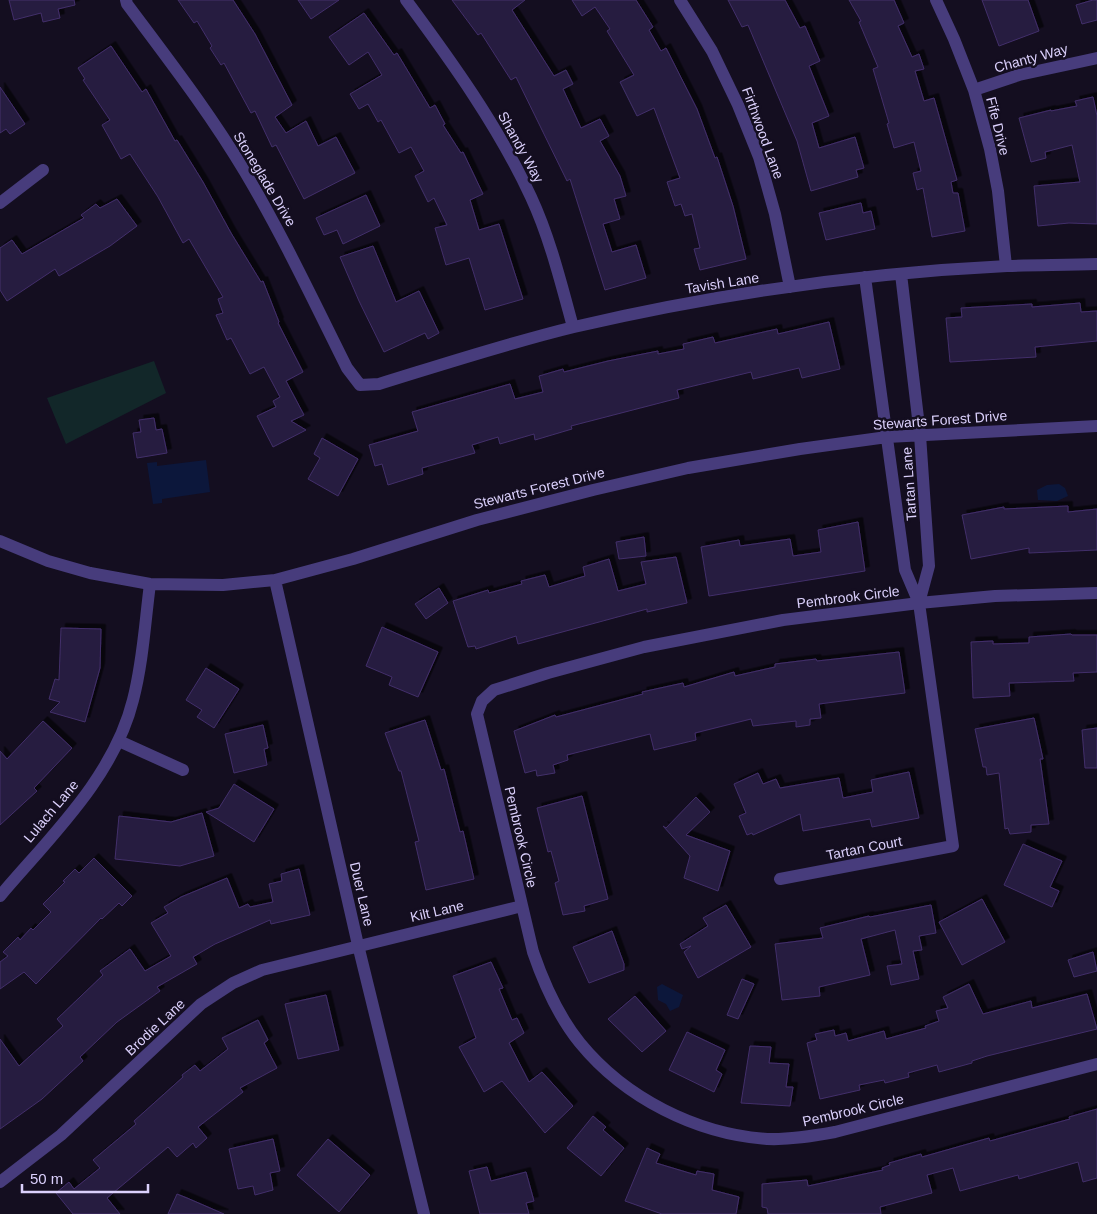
<svg xmlns="http://www.w3.org/2000/svg" width="1097" height="1214" viewBox="0 0 1097 1214" font-family="Helvetica,sans-serif">
<style>
.green{fill:#122729}
.water{fill:#0c173b}
.building{fill:#271c40;stroke:#422f6a;filter:url(#shadow)}
.lines{fill:none;stroke-linecap:round;stroke-linejoin:round}
.minor{stroke:#473c7c;stroke-width:12}
.labels{text-anchor:middle;stroke-width:5;stroke-linejoin:round;paint-order:stroke}
.street-label{font-size:14px;fill:#dbd0fc;stroke:#140e20}
</style>
<defs>
<filter id="shadow"><feDropShadow dx="4.5" dy="-4.5" stdDeviation="0" flood-color="#0009"/></filter>
</defs>
<rect width="100%" height="100%" fill="#140e20"/>
<!-- green -->
<path class="green" d="M154,361L166,393L66,444L47,398Z"/>
<!-- water -->
<path class="water" d="M206,460L210,492L162,499V503L153,504L147,463L157,462V466Z
M1059,484L1065,488L1068,496L1057,501L1038,500L1037,490L1047,485Z
M662,984L683,995L679,1007L670,1011L666,1004L658,1000L657,987Z"/>
<!-- building -->
<path class="building" d="M9,0H74L75,5L58,9L60,18L43,22L41,13L14,20Z
M178,0H233L255,34L292,105L275,117L286,133L306,121L318,146L336,137L355,173L304,199L276,145L272,147L255,111L251,113L224,63L221,65L210,48L212,46L197,21L194,23Z
M298,0H339L311,19Z
M452,0H525L512,10L554,76L566,70L573,84L563,89L581,128L600,119L609,136L600,141L620,176L626,196L614,199L620,219L603,224L612,252L636,245L646,278L605,290L570,179L567,181L516,77L511,80L481,33L478,35Z
M572,0H636L653,27L649,30L661,51L666,48L697,109L715,158L717,157L733,206L746,259L700,270L694,249L700,248L692,214L685,216L681,204L675,206L667,182L680,178L654,108L637,116L620,82L634,75L607,31L610,29L595,7L582,16Z
M728,0H785L800,28L805,26L820,61L809,66L829,116L812,123L819,148L855,137L864,168L856,170L858,177L811,191L797,141L748,25L742,27Z
M849,0H894L904,23L898,26L912,57L919,54L924,69L915,71L924,101L934,98L957,180L951,182L953,193H958L965,231L932,237L923,188L917,190L913,173L921,171L914,142L894,148L887,124L889,123L873,69L878,67L859,22L861,21Z
M982,0H1028L1039,31L999,46Z
M1093,0H1097V20L1082,24L1076,5Z
M364,13L394,55L397,53L430,108L435,105L445,124L443,125L461,153L463,152L483,194L470,200L479,230L499,224L523,299L485,310L469,258L446,265L435,228L447,225L434,198L428,202L415,176L424,171L411,147L399,153L381,120L378,122L368,104L359,109L350,94L382,75L368,52L349,65L329,37Z
M111,46L142,92L146,89L175,141L177,140L203,182L231,233L261,282L263,281L279,322L278,323L303,372L286,381L304,415L291,421L306,430L273,447L257,416L276,407L273,401L280,397L264,367L250,374L231,338L227,340L216,315L223,313L218,299L223,297L189,239L183,243L158,197L130,154L121,159L102,125L110,120L83,80L85,79L78,68Z
M0,87L25,124L10,134L6,129L0,133Z
M1093,97L1097,116V224L1069,223L1038,226L1034,186L1080,182L1072,145L1045,152L1046,158L1031,162L1019,118L1051,110V111L1077,106L1075,101Z
M366,195L380,226L343,244L337,230L324,235L316,218Z
M117,199L137,226L110,246L59,276L55,269L7,301L0,290V248L12,240L22,254L84,218L81,215L96,204L100,208Z
M861,203L863,213L871,211L875,229L826,240L819,213Z
M373,246L396,302L419,291L439,333L428,339L425,333L384,352L359,301L340,257Z
M1080,303L1081,312L1097,311V341L1035,347L1036,357L950,362L946,318L962,317L961,308L1032,304V307Z
M829,322L840,369L802,378L799,368L753,379L751,372L677,390L679,398L571,426L572,429L535,440L534,434L500,444L498,437L472,445L475,453L422,468L423,474L388,485L382,464L375,466L369,445L418,431L412,412L510,384L515,399L543,392L539,376L563,369L564,372L608,361L658,351V354L684,349L683,344L713,337L715,343L777,329L778,334Z
M154,418L156,430L162,429L167,453L137,458L133,433L141,432L139,420Z
M322,438L358,459L338,496L308,479L320,458L314,454Z
M1068,506V512L1097,509V550L1029,553V548L971,559L962,515L1004,507V509Z
M858,522L865,571L709,596L701,547L739,540L740,546L790,539L793,556L821,552L818,530Z
M644,537L646,556L619,559L616,542Z
M676,557L687,603L647,612V609L518,644L516,636L476,649L475,646L468,647L453,601L488,590L489,593L522,584L521,581L545,575L549,587L585,576L583,567L609,559L618,591L646,584L641,562Z
M439,588L448,603L426,619L415,604Z
M382,627L438,652L418,697L389,685L392,677L366,666Z
M61,628L101,629L100,668L85,722L50,712L60,702L49,699L55,679L59,680Z
M1071,634L1072,635H1097V672L1073,673L1074,681L1009,683L1010,696L973,698L971,642L993,641V644L1029,643V637Z
M899,652L905,693L819,704L821,718L810,719V725L796,727V721L753,726L751,719L695,733L696,740L654,750L650,734L567,755L568,760L553,765L555,773L537,776L536,770L525,773L514,731L555,715L556,717L643,694L642,692L683,683L684,687L734,672L735,676L775,667V664L816,659L817,661Z
M206,668L239,689L214,728L197,717L202,710L186,700Z
M1034,718L1043,759H1040L1049,824L1031,825V832L1010,834L1008,828L1005,829L999,773L987,775L986,767H983L975,729Z
M425,720L441,770L444,769L460,832L463,831L474,879L426,890L415,842L419,841L401,771H399L385,733Z
M43,721L72,748L34,788L37,791L0,825V751L7,759Z
M263,725L268,748L264,749L267,765L234,773L225,734Z
M1097,728V768H1085L1082,730Z
M909,772L919,818L872,827L870,819L803,831L800,814L753,835L752,833L747,835L739,816L746,813L734,784L758,773L763,784L776,779L780,788L839,778L843,798L873,792L871,780Z
M234,784L274,809L254,842L206,812L219,808Z
M582,796L608,899L584,906L585,911L563,915L555,883L559,881L551,851L548,852L537,808Z
M696,797L710,812L686,835L730,851L718,891L684,878L690,856L663,826L666,828Z
M202,813L214,856L180,866L115,859L119,816L171,822Z
M1023,844L1062,861L1050,887L1059,891L1052,907L1004,885Z
M94,858L132,896L122,906L119,903L102,919L101,918L36,984L24,972L0,989V962L8,956L3,952L18,937L20,940L31,928L33,930L51,912L43,904L65,882L63,881L75,869L79,873Z
M299,869L310,915L271,924L270,920L215,944L193,957L197,964L157,987L160,991L117,1022L80,1057L83,1061L42,1099L0,1129V1039L19,1066L63,1026L57,1019L103,975L100,971L130,949L145,971L171,956L151,923L168,913L164,907L181,897L227,878L239,908L248,904L250,907L273,902L269,884L282,881L281,874Z
M982,899L1005,942L962,965L939,922Z
M726,905L751,947L698,978L684,952L691,946L682,949L680,944L708,926L703,918Z
M931,905L936,933L919,936L922,950L913,951L919,979L891,985L887,966L902,964L895,930L861,939L870,975L819,987L820,996L782,1000L775,944L823,938L820,928L869,916L870,917Z
M612,931L624,964V970L589,983L573,947Z
M1093,952L1097,971L1074,977L1068,960Z
M491,962L503,988L499,989L512,1020L517,1018L524,1033L509,1043L529,1082L542,1072L573,1106L545,1133L502,1081L484,1092L459,1047L476,1038L453,976Z
M742,979L754,984L738,1019L727,1015Z
M969,984L983,1014L1031,1001L1032,1008L1087,994L1097,1029L987,1056L972,1061V1063L939,1072L937,1065L908,1073L909,1077L885,1083L884,1080L859,1085L860,1090L820,1099L807,1043L817,1040L815,1034L834,1030L835,1036L846,1033L848,1041L884,1031L886,1039L926,1028L925,1026L939,1021L936,1011L948,1008L943,997Z
M326,995L339,1050L298,1059L285,1004Z
M635,996L666,1031L642,1052L608,1019Z
M258,1020L268,1040L264,1043L277,1068L240,1088L243,1092L198,1127L207,1138L196,1148L193,1143L177,1157L168,1147L107,1198L120,1214H73L56,1193L69,1182L74,1189L100,1168L93,1160L136,1124L134,1121L183,1077L182,1075L195,1065L200,1071L228,1049L222,1038Z
M687,1032L725,1050L716,1070L722,1074L714,1092L669,1070Z
M750,1046L771,1047L769,1063L789,1064L786,1087H793L790,1106L741,1103Z
M1097,1109V1178L1083,1182L1078,1162L1019,1179L1018,1175L960,1191L953,1168L927,1175L932,1193L880,1207L881,1214H768L767,1208L762,1207V1184L807,1180L808,1186L883,1170L882,1168L890,1165L889,1163L921,1154L922,1157L989,1138L990,1141L1070,1119L1069,1117Z
M593,1116L606,1127L603,1130L624,1148L601,1176L567,1148Z
M273,1139L280,1171L270,1173L273,1190L255,1195L253,1186L238,1189L229,1149Z
M328,1139L370,1175L339,1212L297,1175Z
M647,1148L660,1154L656,1163L696,1175L697,1171L714,1174L712,1190L739,1197L736,1214H662L625,1201Z
M487,1167L491,1181L526,1172L534,1201L526,1203L529,1214H480L469,1171Z
M177,1194L187,1198L224,1214H168Z"/>
<g class="lines">
<!-- minor -->
<path class="minor" d="M126,0L127,4C168,59 210,113 245,172C283,236 314,302 347,368L360,385L379,384C444,364 508,343 574,327C716,294 861,273 1007,266C1037,265 1067,265 1097,264
M406,0C452,62 498,126 531,197C550,238 561,283 573,327
M680,0L712,51L738,105L759,157L775,214L790,287
M936,0L954,39L974,90L990,149L998,191L1006,266
M974,90L1019,75L1097,58
M0,203L43,170
M901,274L920,435L929,566L919,603
M0,541L48,561L90,573L150,584L223,585L275,580L353,559L477,520L593,490L688,468L800,449L887,437L1097,426
M275,580L358,945L424,1214
M1097,593L995,596L919,603L783,620L644,647L548,673L494,690L482,701L477,714L533,952C544,984 558,1016 580,1043C625,1098 696,1134 767,1139C790,1140 813,1136 835,1132L1097,1064
M119,741L183,770
M780,879L953,846L919,603L905,570L865,277
M0,896C50,837 114,777 133,700C143,662 145,622 150,584
M0,1182L61,1135L201,1004L233,983L262,970L522,906"/>
</g>
<g class="labels">
<!-- street labels -->
<g class="street-label">
<text transform="translate(1031 58) rotate(-15)" y="5">Chanty Way</text>
<text transform="translate(998 126) rotate(76)" y="5">Fife Drive</text>
<text transform="translate(763 133) rotate(70)" y="5">Firthwood Lane</text>
<text transform="translate(521 147) rotate(61)" y="5">Shandy Way</text>
<text transform="translate(265 179) rotate(59)" y="5">Stoneglade Drive</text>
<text transform="translate(722 283) rotate(-9)" y="5">Tavish Lane</text>
<text transform="translate(940 420) rotate(-4)" y="5">Stewarts Forest Drive</text>
<text transform="translate(909 484) rotate(-94)" y="5">Tartan Lane</text>
<text transform="translate(539 488) rotate(-14)" y="5">Stewarts Forest Drive</text>
<text transform="translate(848 597) rotate(-7)" y="5">Pembrook Circle</text>
<text transform="translate(51 811) rotate(-50)" y="5">Lulach Lane</text>
<text transform="translate(521 837) rotate(77)" y="5">Pembrook Circle</text>
<text transform="translate(864 848) rotate(-11)" y="5">Tartan Court</text>
<text transform="translate(362 894) rotate(77)" y="5">Duer Lane</text>
<text transform="translate(437 911) rotate(-13)" y="5">Kilt Lane</text>
<text transform="translate(155 1027) rotate(-43)" y="5">Brodie Lane</text>
<text transform="translate(853 1110) rotate(-13)" y="5">Pembrook Circle</text>
</g>
</g>
<!-- scale -->
<path d="M22 1184v8h126v-8" fill="none" stroke="#dbd0fc" stroke-width="2.5"/>
<text x="30" y="1184" font-size="15" fill="#dbd0fc" stroke="#140e20" stroke-width="4" paint-order="stroke">50 m</text>
</svg>
